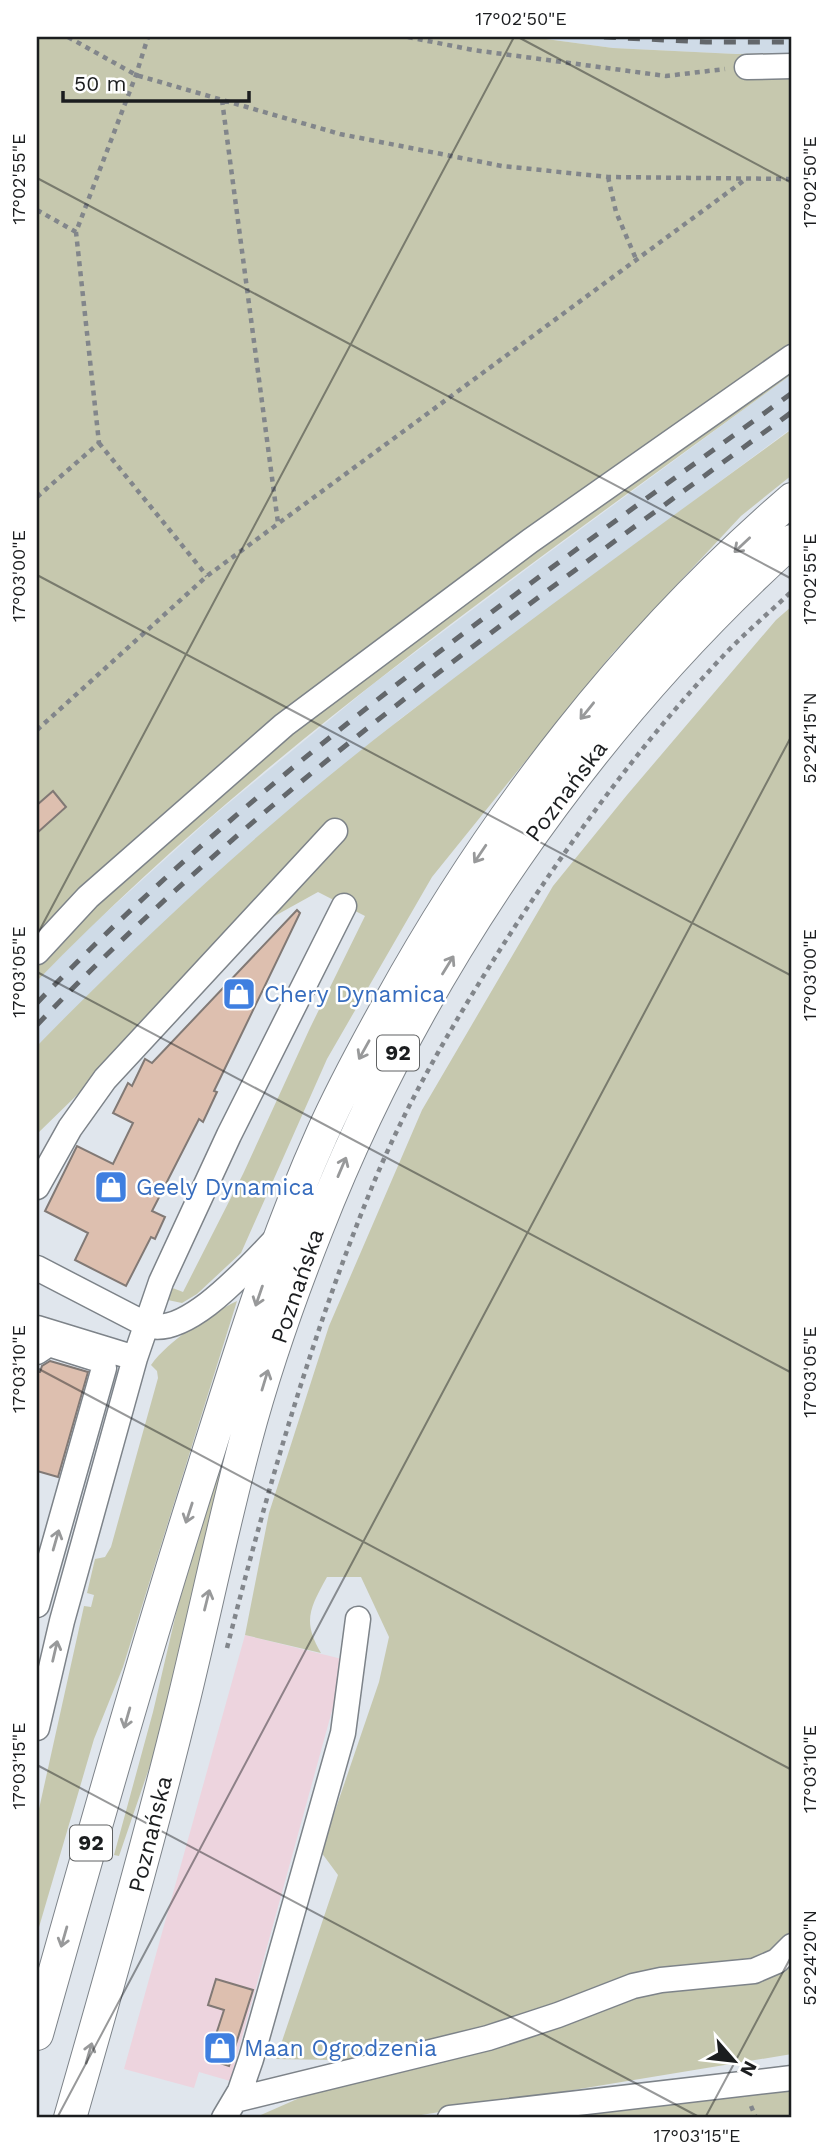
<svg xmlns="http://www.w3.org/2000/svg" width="829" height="2155" viewBox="0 0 829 2155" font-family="'Work Sans',sans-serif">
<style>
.commercial{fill:#edd4de}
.built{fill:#cfdbe7}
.green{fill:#c6c8ae}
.building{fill:#ddbfaf;stroke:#817975;stroke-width:2}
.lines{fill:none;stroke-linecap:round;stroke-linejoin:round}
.minor-casing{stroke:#7d8389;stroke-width:27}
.major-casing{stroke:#7d8389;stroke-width:34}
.path{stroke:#82868b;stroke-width:4.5;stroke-dasharray:5 5;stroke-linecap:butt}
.minor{stroke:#fff;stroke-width:24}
.major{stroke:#fff;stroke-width:32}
.rail{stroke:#63676b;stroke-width:5;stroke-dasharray:12 12;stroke-linecap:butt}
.oneway{stroke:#98999a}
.ticks{fill:none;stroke:#1b1d1f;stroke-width:2;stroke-opacity:0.45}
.labels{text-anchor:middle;stroke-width:5;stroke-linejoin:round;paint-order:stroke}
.shield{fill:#fff;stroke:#5f6162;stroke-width:2}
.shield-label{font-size:21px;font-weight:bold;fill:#1b1d1f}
.street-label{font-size:23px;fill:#1b1d1f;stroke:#fff}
.shop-label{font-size:23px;fill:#366cbe;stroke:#fff;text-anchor:start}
.neatline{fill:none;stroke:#1b1d1f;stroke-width:2.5}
.ticks-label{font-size:18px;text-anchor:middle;fill:#1b1d1f}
</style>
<rect width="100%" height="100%" fill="#e0e6ed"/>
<!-- commercial -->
<path class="commercial" d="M245,1635L346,1660L230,2081L199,2072L194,2088L124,2069Z"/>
<!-- built -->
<path class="built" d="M531,37H792V53L736,54L613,48Z
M792,374V428L400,719L37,1046V981L79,937L213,816L373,684L536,562Z"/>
<!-- green -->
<path class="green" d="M37,37H531L613,48L736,54L792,53V374C534,563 259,751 37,981Z
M792,429V475L741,516L612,654L432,877L327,1059L241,1253L197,1294L182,1303L163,1299L170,1287L183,1292L243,1174L310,1028L365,916L318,892L219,947L116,1057L37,1134V1046C151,929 272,818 402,718C530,619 662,524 792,429Z
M792,606V2054L403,2118H254L338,2081L333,2060L276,2059L338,1875L321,1852L379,1682L389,1637L361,1577H327C310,1608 302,1621 321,1653L245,1635L269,1513L329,1326L422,1110L553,886L627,795L776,620Z
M237,1301L123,1667L94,1739L37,1934V1818L84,1606L91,1607L94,1595L87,1593L95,1559L105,1557L111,1547L158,1378L157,1371L151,1365C169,1340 210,1314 237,1301Z
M226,1449L229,1451L155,1751L119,1856L114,1855L153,1712L178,1605Z
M792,2087V2118H495Z"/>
<!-- building -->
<path class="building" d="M53,791L66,807L37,833V805Z
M297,910L300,913L214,1091L217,1092L203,1122L199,1119L152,1211L165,1217L155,1239L151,1237L126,1286L75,1260L88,1233L45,1211L77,1146L113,1164L133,1123L113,1113L128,1083L132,1086L145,1059L152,1063Z
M50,1361L88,1372L58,1477L37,1471V1372H40L42,1366Z
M216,1979L253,1990L229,2066L208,2059L224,2010L208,2005Z"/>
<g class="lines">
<defs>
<path id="minor" d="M747,67L792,66
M37,952L88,897L284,725L530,541L792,357
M37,1187L70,1128L105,1079L335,831
M37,1268L147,1325C187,1339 251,1264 277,1238
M37,1328L135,1358
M37,1352L49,1344L100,1360L104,1368L37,1605
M37,1728L62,1621L135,1358L161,1282L229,1135L344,906
M235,2100L488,2038L558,2015L633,1986L661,1980L754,1971L777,1961L792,1946
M224,2118L240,2091L251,2059L343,1733L358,1619
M450,2118L792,2078"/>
<path id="major" d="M37,2034C90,1846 143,1658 202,1472C238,1358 273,1243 322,1134C342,1089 366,1045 390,1002C494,814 629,640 792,499
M70,2118C109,1982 148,1845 182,1707C204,1618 222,1528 246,1439C265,1368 290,1297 317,1229C418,971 587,726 792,541"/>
</defs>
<!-- minor casing -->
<use href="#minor" class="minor-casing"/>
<!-- major casing -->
<use href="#major" class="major-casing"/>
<!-- path -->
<path class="path" d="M68,37L136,75L340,134L502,166L608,177L792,179
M408,37L473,50L666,76L725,69
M222,100L278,523
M608,177L616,212L636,259
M37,210L76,232
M99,443L207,576
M37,497L99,443L76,232L136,75L148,37
M37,730L207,576L746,179
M227,1648C267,1491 311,1336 372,1187C405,1106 450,1029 496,956C564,849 638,746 725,654C746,632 770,612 792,591
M751,2106L756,2118"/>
<!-- minor -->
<use href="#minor" class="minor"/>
<!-- major -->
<use href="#major" class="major"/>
<!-- rail -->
<path class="rail" d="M604,37L706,42H792
M37,1003C261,769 531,583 792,393
M37,1025C261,790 531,603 792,412"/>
</g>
<!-- one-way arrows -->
<defs><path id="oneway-shaft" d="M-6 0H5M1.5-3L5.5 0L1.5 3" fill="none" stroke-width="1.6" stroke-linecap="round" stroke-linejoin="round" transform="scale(1.75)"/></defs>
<g class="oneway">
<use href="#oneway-shaft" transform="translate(742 545) rotate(137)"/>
<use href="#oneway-shaft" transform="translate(587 711) rotate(129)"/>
<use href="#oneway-shaft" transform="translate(480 854) rotate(124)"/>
<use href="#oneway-shaft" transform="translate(448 965) rotate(-58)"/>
<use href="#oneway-shaft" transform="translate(364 1050) rotate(119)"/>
<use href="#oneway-shaft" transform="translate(342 1167) rotate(-67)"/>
<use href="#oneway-shaft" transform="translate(259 1296) rotate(109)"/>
<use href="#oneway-shaft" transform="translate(265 1380) rotate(-73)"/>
<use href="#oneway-shaft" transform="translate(189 1513) rotate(108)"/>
<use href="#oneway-shaft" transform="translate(56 1540) rotate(-74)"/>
<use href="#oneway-shaft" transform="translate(207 1600) rotate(-76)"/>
<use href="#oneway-shaft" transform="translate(55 1651) rotate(-77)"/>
<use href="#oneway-shaft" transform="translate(127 1718) rotate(106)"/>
<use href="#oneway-shaft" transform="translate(64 1937) rotate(106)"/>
<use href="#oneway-shaft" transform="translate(89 2053) rotate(-74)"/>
</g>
<!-- ticks -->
<path class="ticks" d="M518,37L792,183M37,178L792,579M37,575L792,976M37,935L514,37M37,972L792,1373M37,1368L792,1770M37,1765L701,2118M57,2118L792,735M705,2118L792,1955"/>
<!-- icons -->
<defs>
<symbol id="shop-square" viewBox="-11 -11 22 22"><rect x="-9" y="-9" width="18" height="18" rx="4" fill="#3f7fe0" stroke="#fff"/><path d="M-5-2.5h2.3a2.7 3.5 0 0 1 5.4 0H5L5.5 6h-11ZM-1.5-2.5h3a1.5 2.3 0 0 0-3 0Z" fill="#fff"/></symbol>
</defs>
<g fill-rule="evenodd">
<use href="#shop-square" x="220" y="975" width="38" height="38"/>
<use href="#shop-square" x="92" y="1168" width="38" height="38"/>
<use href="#shop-square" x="201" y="2029" width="38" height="38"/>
</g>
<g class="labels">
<!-- shield labels -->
<g class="shield">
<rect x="377" y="1035.5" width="42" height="35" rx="5"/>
<rect x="70" y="1825.5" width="42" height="35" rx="5"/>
</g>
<g class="shield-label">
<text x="398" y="1060">92</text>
<text x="91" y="1850">92</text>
</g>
<!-- street labels -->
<g class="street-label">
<text transform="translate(566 791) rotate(-53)" y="8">Poznańska</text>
<text transform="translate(297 1286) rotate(-71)" y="8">Poznańska</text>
<text transform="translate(150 1834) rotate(-76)" y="8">Poznańska</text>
</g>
<!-- shop labels -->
<g class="shop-label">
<text x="264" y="1002">Chery Dynamica</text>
<text x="136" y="1195">Geely Dynamica</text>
<text x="244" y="2056">Maan Ogrodzenia</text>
</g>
</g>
<!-- border -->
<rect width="829" height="2155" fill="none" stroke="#ffffff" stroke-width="77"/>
<!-- north arrow -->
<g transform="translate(734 2061) rotate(118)" stroke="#ffffff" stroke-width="5" paint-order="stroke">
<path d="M0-5L12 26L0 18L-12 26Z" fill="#1b1d1f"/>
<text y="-10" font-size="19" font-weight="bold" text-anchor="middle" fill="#1b1d1f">N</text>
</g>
<!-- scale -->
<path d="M63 91v10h186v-10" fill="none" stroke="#1b1d1f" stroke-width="3.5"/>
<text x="74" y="91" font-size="21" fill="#1b1d1f" stroke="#ffffff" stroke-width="5" paint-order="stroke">50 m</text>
<rect x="38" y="38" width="752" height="2078" class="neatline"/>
<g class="ticks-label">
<text x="521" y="25">17°02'50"E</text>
<text transform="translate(19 179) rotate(-90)" y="6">17°02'55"E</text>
<text transform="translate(810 182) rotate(-90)" y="6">17°02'50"E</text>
<text transform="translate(19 576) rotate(-90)" y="6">17°03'00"E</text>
<text transform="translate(810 579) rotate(-90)" y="6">17°02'55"E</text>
<text transform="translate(810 738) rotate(-90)" y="6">52°24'15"N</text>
<text transform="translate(19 972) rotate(-90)" y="6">17°03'05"E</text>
<text transform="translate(810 975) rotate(-90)" y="6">17°03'00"E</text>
<text transform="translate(19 1369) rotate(-90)" y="6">17°03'10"E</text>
<text transform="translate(810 1372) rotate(-90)" y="6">17°03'05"E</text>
<text transform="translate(19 1766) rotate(-90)" y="6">17°03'15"E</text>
<text transform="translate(810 1769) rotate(-90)" y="6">17°03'10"E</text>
<text transform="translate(810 1958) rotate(-90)" y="6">52°24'20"N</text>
<text x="697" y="2142">17°03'15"E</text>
</g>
</svg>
